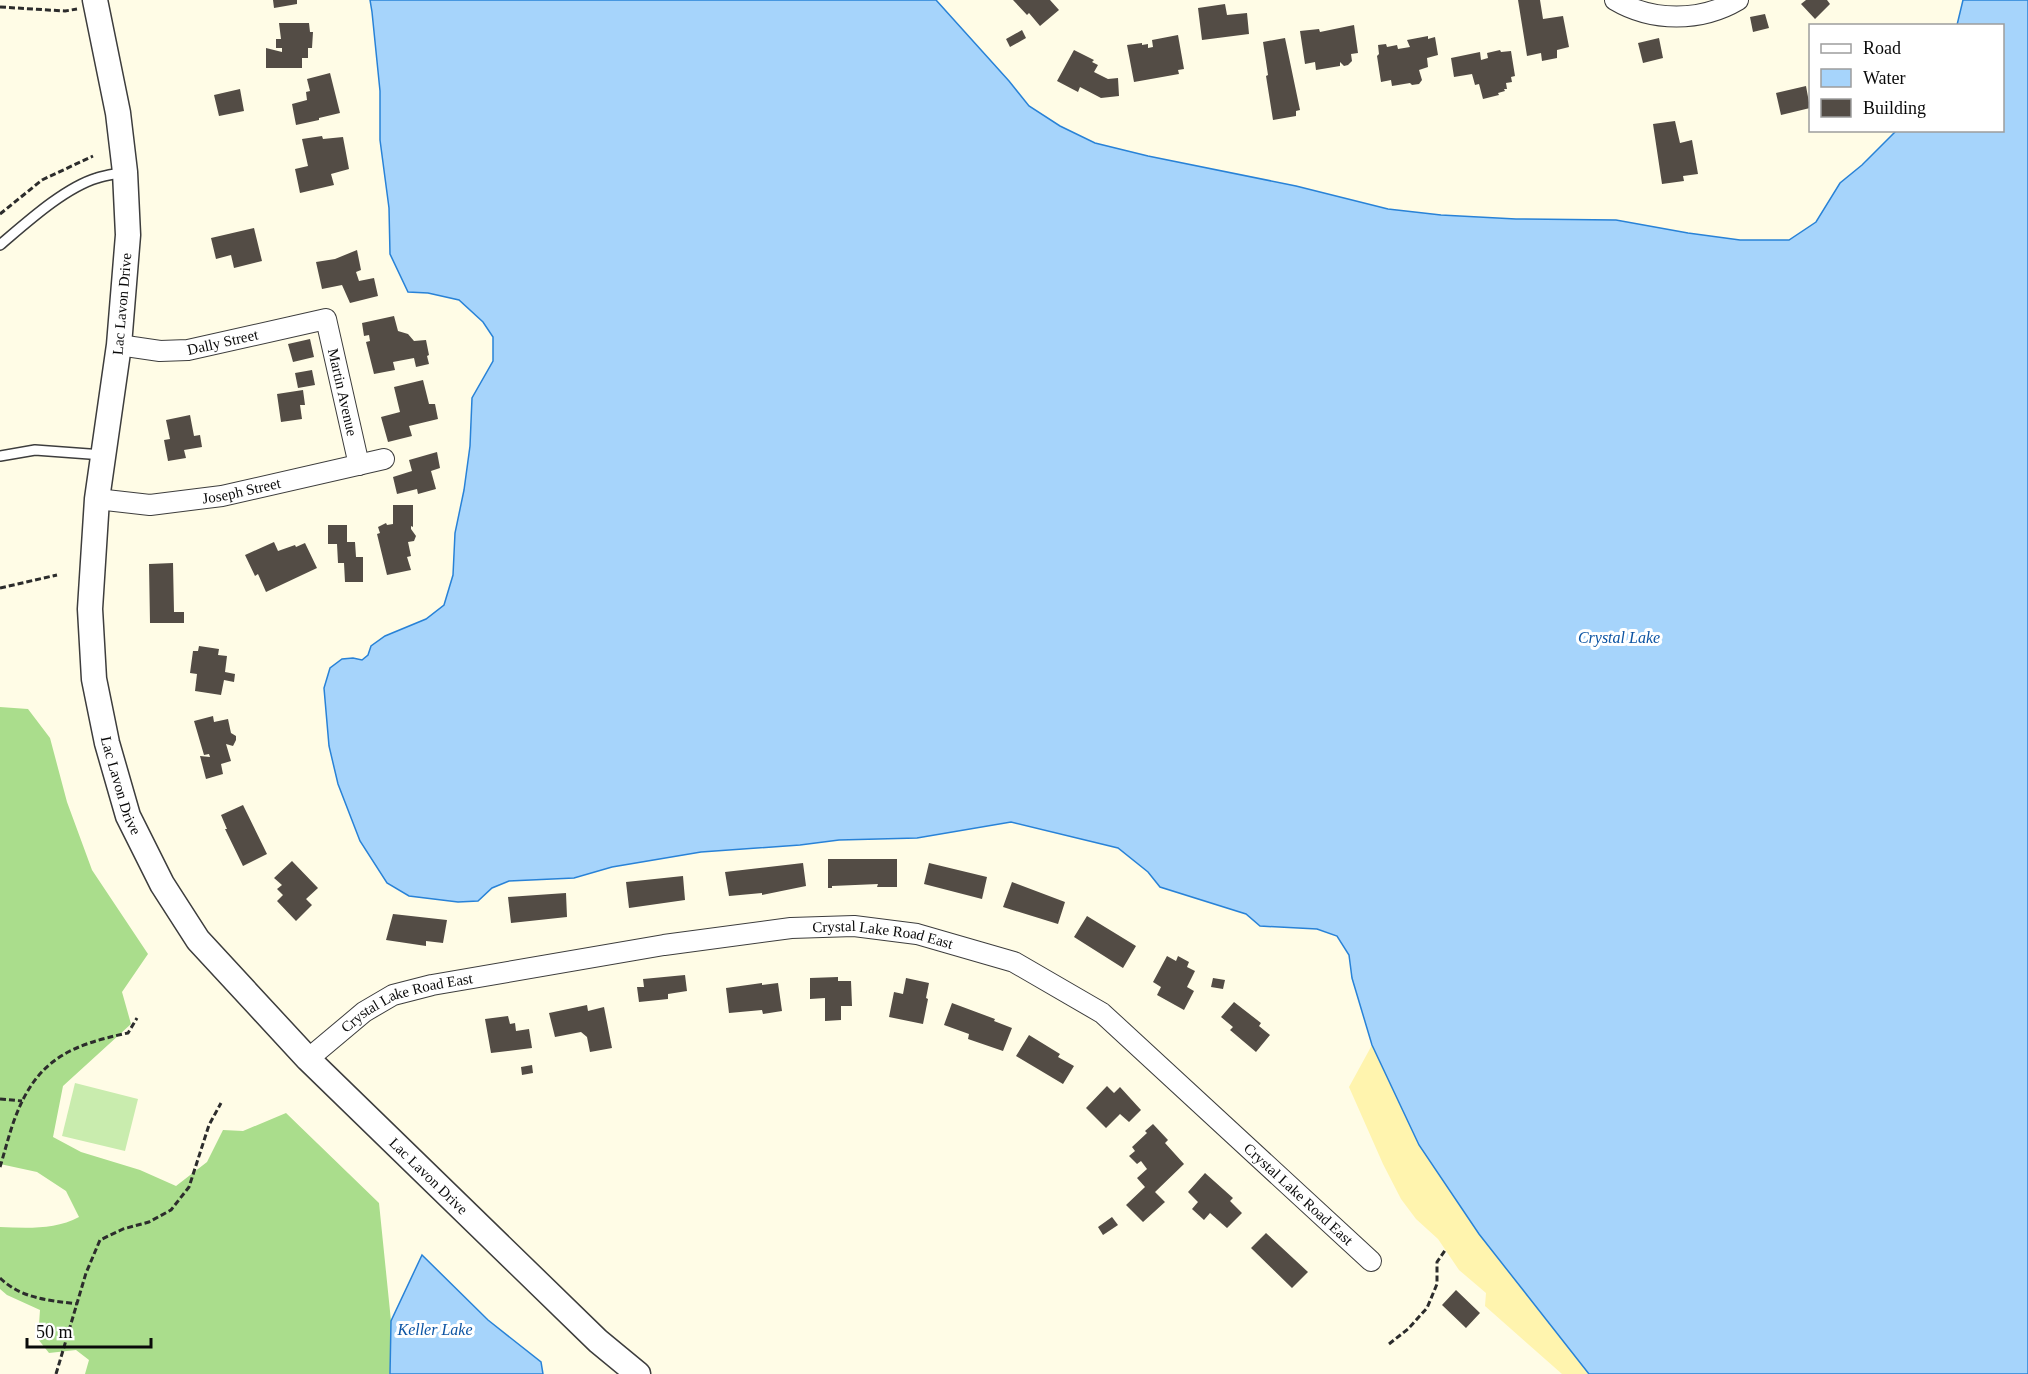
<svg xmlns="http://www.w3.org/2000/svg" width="2028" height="1374" viewBox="0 0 2028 1374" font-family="'Times New Roman',serif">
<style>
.green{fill:#c9ecae}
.forest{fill:#aadd8c}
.sand{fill:#fff4ae}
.water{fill:#a6d4fb;stroke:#2882d7;stroke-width:1.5}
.building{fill:#534c45}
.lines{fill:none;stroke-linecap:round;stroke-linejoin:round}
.service-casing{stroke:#3d3d3d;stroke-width:12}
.minor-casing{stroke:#3d3d3d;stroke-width:22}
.tertiary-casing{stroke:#3d3d3d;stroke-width:27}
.path{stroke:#2c2c2c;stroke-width:3;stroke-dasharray:6 3;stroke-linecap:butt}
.service{stroke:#fff;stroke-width:9}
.minor{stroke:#fff;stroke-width:20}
.tertiary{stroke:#fff;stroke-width:24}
.labels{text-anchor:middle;stroke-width:6;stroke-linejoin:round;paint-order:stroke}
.street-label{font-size:15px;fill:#0a0a0a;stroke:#fff}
.water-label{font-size:16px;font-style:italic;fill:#0c54a3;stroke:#fff}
</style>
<rect width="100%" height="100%" fill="#fffce6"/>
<!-- green -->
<path class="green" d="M75,1083L138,1099L125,1151L62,1136Z"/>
<!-- forest -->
<path class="forest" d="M0,707L28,709L50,738L67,802L92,870L148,954L122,992L131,1024L63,1086L53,1137L81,1152L140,1170L176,1186L207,1162L223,1130L243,1131L286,1113L379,1203L391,1321L390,1374H85L89,1360L76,1350L49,1353L38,1339L40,1310L7,1295L0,1289V1227C26,1228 55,1230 79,1217L66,1191L37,1172L0,1164Z"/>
<!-- sand -->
<path class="sand" d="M1372,1045L1419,1145L1479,1234L1589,1374H1562L1485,1306L1486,1293L1459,1270L1438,1239L1416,1219L1401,1199L1383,1164L1349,1087Z"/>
<!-- water -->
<path class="water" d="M370,0H936L1009,81L1029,106L1060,126L1095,143L1148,156L1296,186L1388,209L1441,215L1516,219L1616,220L1688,233L1740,240H1789L1816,222L1840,183L1862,165L1896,131L2002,130V26L1957,25L1963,0H2028V1374H1589L1479,1234L1419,1145L1372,1045L1352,978L1349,955L1337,936L1317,929L1260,926L1246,914L1160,887L1148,872L1118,848L1011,822L917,838L839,840L800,845L701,852L612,867L574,878L509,881L492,888L478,901L458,902L409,896L387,883L360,841L338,784L329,746L324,688L330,668L342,659L353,658L362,660L368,655L371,646L385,636L426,619L444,605L453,575L455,533L464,490L470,446L472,398L493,361V337L483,322L459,300L428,293L408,292L390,254L389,208L380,140V91L372,12Z
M422,1255L488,1320L541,1362L543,1374H390L391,1321Z"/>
<!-- building -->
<path class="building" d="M273,0H297V4L274,8Z
M1013,0H1050L1059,10L1040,26L1029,13L1027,15Z
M1518,0H1540L1543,19L1563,16L1569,47L1557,50V58L1542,61L1541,53L1527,56Z
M1806,0H1827L1830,4L1815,19L1801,4Z
M1225,4L1227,15L1247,13L1249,34L1202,40L1198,8Z
M1765,14L1769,28L1753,32L1750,17Z
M279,23H309L310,32H313L312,48H308V58H302V68H266V48L282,52V48H276V39H281Z
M1354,25L1358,53L1351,54L1352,61L1348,65L1344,66L1340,62V66L1316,70L1315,62L1305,64L1300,31L1319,29L1320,32Z
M1022,30L1026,38L1010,47L1006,39Z
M1178,35L1184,69L1178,70L1179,74L1134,82L1127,45L1142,43V45L1148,44V48L1153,47L1152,40Z
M1428,36V39L1435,37L1438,55L1427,58L1428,67L1419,70L1422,80L1419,84L1412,85L1410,83L1392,86L1391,80L1381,82L1377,56L1379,54L1378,45L1386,44L1387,47L1397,45L1398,49L1410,47L1407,40Z
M1285,38L1300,110L1296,111V116L1273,120L1266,76L1268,75L1263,42Z
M1659,38L1663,58L1643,63L1638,43Z
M1074,50L1094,60L1092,62L1098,65L1094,72L1108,79L1118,78L1119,96L1101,98L1080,87L1078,92L1057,81Z
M1500,50L1501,52L1511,51L1515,76L1511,77L1512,82L1506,83L1507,89H1504L1505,91L1498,93L1499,95L1483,99L1479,84L1475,85L1472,74L1454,77L1451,58L1480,52L1481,60L1488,58L1487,53Z
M330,73L340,113L319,118V120L296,125L292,104L307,100L306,92L310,91L307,79Z
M1806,86L1810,108L1781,115L1776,93Z
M240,89L244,111L219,116L214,95Z
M1675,121L1680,143L1692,140L1698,174L1683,176L1684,181L1662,184L1653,124Z
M322,136L323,139L343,137L349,169L331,174L334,185L300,193L295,169L308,166L302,139Z
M254,228L262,261L234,268L231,255L216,259L211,238Z
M357,250L361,270L356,272L359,281L374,278L378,296L350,303L342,285L322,289L316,262L335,259Z
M394,316L398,331L408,334L414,341L426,340L429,355L427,356L429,364L416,367L414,358L393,362L395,370L374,374L366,342L370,341L369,335L364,336L362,323Z
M310,339L314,357L293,362L288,344Z
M312,370L315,385L298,388L295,373Z
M423,380L429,404H435L438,419L409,426L412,436L388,442L381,417L400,412L394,387Z
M303,390L305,405H300L302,419L281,422L277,394Z
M190,415L194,436L200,435L202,447L184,450L186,458L168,461L164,440L170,439L166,420Z
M437,452L440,468L431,471L436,489L418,494L417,489L397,494L393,477L412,471L409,460Z
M393,505H413V527L411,526V529L416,536L414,541L408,542L411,556L407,557L411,570L387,575L377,534L380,533L378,527L386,523L387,525L393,524Z
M328,525H347V542H355L356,557H363V582H345L344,563H338L337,544H328Z
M274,542L278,551L295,545L296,547L305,543L317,568L266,592L258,574L255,576L245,555Z
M173,563L174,612H184V623H150L149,564Z
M199,646L219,649L218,655L227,656L225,672L235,674L234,682L224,680L221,695L195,691L197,674L190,673L193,651H198Z
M213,716L214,722L228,719L231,733L236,736V740L233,746L226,744L231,761L221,764L223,774L206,779L200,756L210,757L209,754L204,755L194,721Z
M243,805L267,854L243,866L225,829H227L221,815Z
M828,859H897V887H877L878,884L832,886V888H828Z
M292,861L318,888L306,899L312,905L296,921L277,901L283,895L277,889L282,885L274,878Z
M803,863L806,886L762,895V893L729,896L725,872Z
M929,863L987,877L982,899L924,884Z
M683,876L685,900L629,908L626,882Z
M1012,882L1065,902L1058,924L1003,907Z
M566,893L567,917L511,923L508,897Z
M393,914L447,920L443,943L426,941V946L386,940Z
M1087,916L1136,946L1123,968L1074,937Z
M1167,956L1176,961L1178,956L1189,962L1187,967L1195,971L1187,987L1194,991L1184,1010L1157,995L1161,987L1153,982Z
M685,975L687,991L668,994V999L639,1002L637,987H644L643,979Z
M838,977V981H851L852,1006H841V1020L825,1021V998L810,999V978Z
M906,978L929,983L926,998L928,999L923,1024L889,1017L894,992L903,994Z
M1213,978L1225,980L1223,989L1211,987Z
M762,983V985L778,983L782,1011L763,1014L762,1010L729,1013L726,988Z
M1234,1002L1261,1023L1259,1026L1270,1035L1256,1052L1230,1030L1233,1027L1221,1017Z
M952,1003L995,1019L994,1021L1012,1028L1003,1051L968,1039L969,1034L944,1025Z
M587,1005L588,1011L604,1007L612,1048L590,1052L587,1037L581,1032L555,1037L549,1013Z
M508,1016L510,1024L515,1023L516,1031L529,1029L532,1048L491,1053L485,1019Z
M1029,1035L1060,1054L1058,1057L1074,1066L1063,1084L1016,1056Z
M532,1065L533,1073L522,1075L521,1067Z
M1107,1086L1114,1093L1120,1087L1141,1110L1129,1122L1120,1114L1106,1128L1086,1108Z
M1153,1124L1168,1140L1165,1143L1184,1164L1155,1192L1165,1202L1143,1222L1126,1205L1145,1187L1137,1178L1147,1169L1141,1161L1137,1164L1129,1156L1135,1151L1132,1147L1147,1133L1145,1131Z
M1205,1173L1233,1198L1230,1201L1242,1213L1227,1228L1210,1213L1204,1220L1192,1209L1198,1202L1188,1192Z
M1112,1217L1118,1225L1103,1235L1098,1227Z
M1266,1233L1308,1272L1292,1288L1251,1248Z
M1456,1290L1480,1313L1466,1328L1442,1305Z"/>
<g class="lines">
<defs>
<path id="service" d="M0,245C26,223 64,188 97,178C106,175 116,174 125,172
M0,456L35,450L103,455"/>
<g id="minor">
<path d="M1615,0C1652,22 1701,22 1738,0"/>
<path id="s1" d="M119,345L160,351L188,350L326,319L359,465"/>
<path id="s2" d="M97,499L150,505L222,496L384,459"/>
<path id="s3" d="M308,1059L364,1012L393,995L432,985L664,945L791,928L854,926L917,934L1014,962L1102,1013L1371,1261"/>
</g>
<g id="tertiary">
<path id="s4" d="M95,0L118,113L125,172L128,235L119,345L97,499L90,609L94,679L107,743L128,816L162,884L198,940L308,1059L598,1341L638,1374"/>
</g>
</defs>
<!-- service casing -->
<use href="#service" class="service-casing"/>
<!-- minor casing -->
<use href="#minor" class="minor-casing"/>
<!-- tertiary casing -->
<use href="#tertiary" class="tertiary-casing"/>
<!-- path -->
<path class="path" d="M0,7L65,11L77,9
M0,214L42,180L93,156
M0,588L57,575
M0,1099L22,1101
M0,1167C5,1151 9,1134 15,1118C37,1059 71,1045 128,1033L137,1018
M0,1278C22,1299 48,1300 77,1304
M1389,1344L1408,1329L1427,1308L1437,1284V1262L1446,1249
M56,1374L86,1273L100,1240L123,1229L149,1222L171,1210L189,1187L209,1125L221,1103"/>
<!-- service -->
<use href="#service" class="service"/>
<!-- minor -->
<use href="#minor" class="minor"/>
<!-- tertiary -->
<use href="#tertiary" class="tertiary"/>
</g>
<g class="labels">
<!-- street labels -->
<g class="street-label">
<text transform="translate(122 304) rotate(-85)" y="5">Lac Lavon Drive</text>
<text dy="5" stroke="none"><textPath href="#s1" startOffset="105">Dally Street</textPath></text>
<text dy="5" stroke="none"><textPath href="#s1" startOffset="286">Martin Avenue</textPath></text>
<text dy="5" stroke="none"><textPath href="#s2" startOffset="146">Joseph Street</textPath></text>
<text dy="5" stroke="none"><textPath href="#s4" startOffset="794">Lac Lavon Drive</textPath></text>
<text dy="5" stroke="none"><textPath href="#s3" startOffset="603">Crystal Lake Road East</textPath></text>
<text dy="5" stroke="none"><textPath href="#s3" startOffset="117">Crystal Lake Road East</textPath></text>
<text dy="5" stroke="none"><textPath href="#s4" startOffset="1298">Lac Lavon Drive</textPath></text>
<text dy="5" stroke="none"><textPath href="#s3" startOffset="1107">Crystal Lake Road East</textPath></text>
</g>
<!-- water labels -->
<g class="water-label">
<text x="1619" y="643">Crystal Lake</text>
<text x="435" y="1335">Keller Lake</text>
</g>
</g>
<!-- legend -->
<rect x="1809" y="24" width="195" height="108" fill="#ffffff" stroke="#9d9d9d" stroke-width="1.5"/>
<rect x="1821" y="44" width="30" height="9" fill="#ffffff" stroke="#9d9d9d" stroke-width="1.5"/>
<text x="1863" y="54" font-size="18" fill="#0a0a0a">Road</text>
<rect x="1821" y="69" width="30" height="18" fill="#a6d4fb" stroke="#9d9d9d" stroke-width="1.5"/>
<text x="1863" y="84" font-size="18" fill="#0a0a0a">Water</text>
<rect x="1821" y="99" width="30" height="18" fill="#534c45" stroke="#9d9d9d" stroke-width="1.5"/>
<text x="1863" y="114" font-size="18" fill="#0a0a0a">Building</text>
<!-- scale -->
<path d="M27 1338v9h124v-9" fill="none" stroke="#0a0a0a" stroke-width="3"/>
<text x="36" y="1338" font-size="18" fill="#0a0a0a" stroke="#ffffff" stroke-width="4.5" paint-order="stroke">50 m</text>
</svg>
